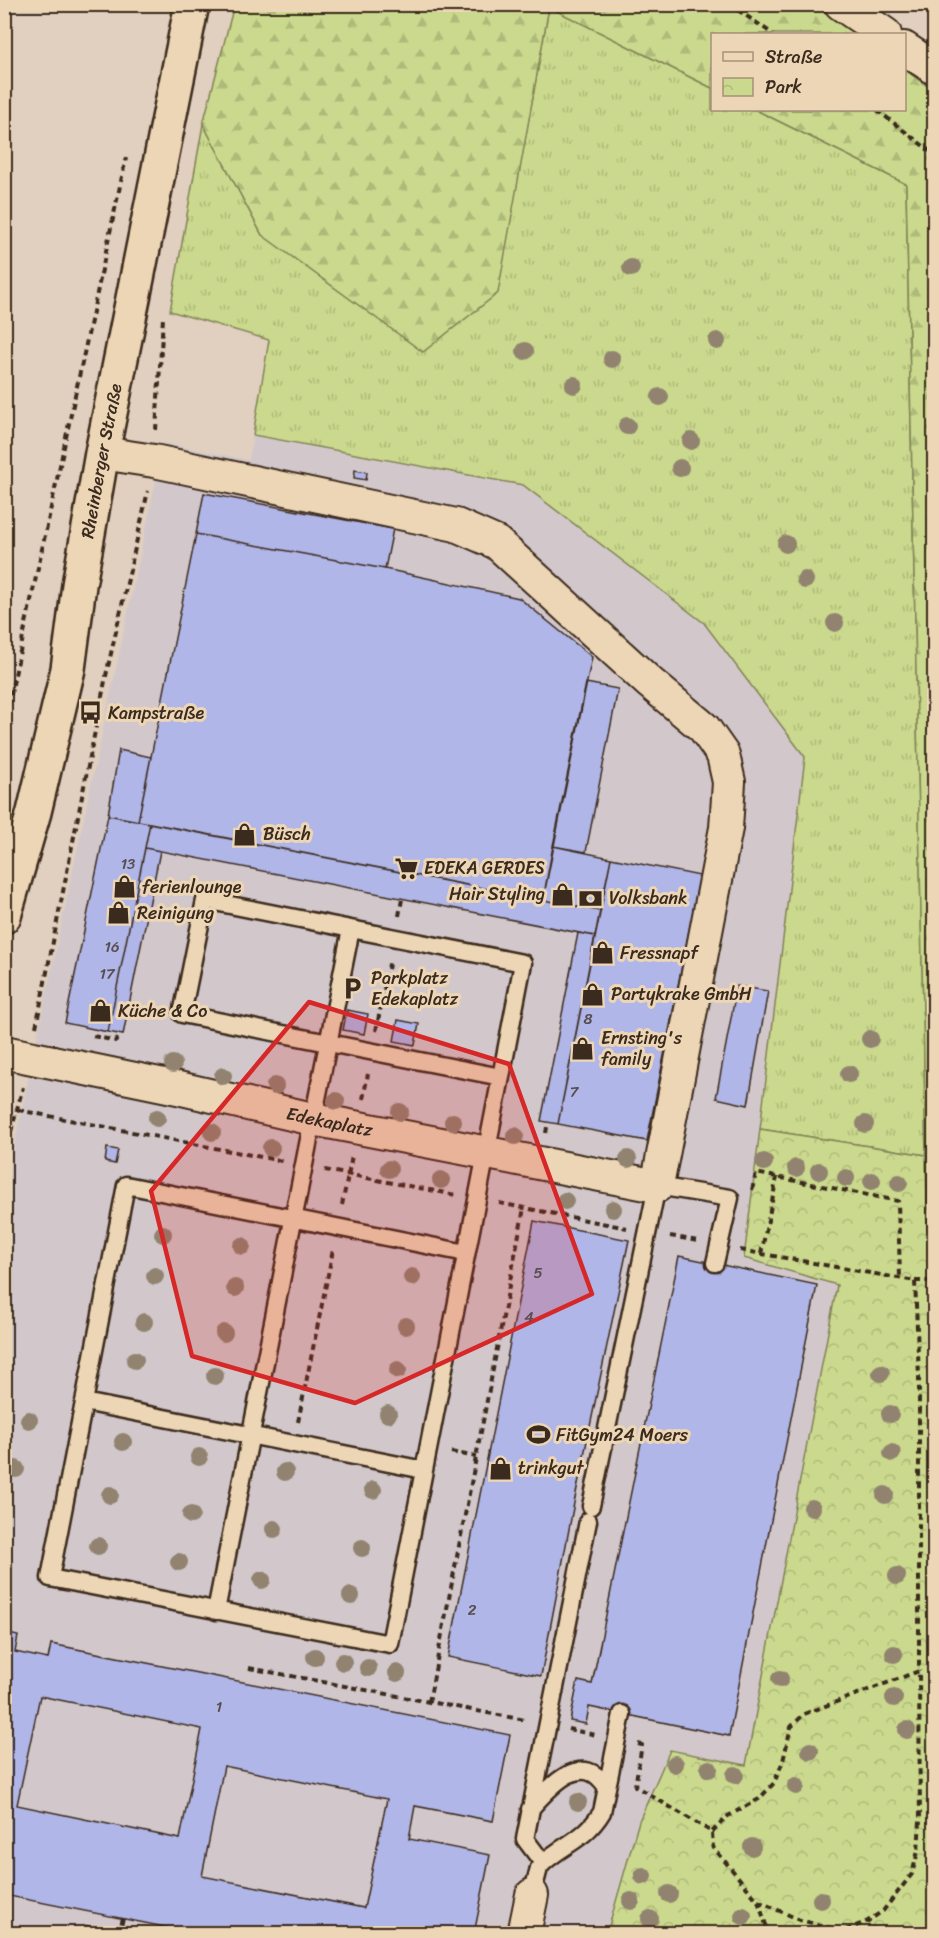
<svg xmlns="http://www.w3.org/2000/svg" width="939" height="1938" viewBox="0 0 939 1938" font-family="Sriracha,sans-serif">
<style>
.built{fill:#d2c8cb}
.grass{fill:url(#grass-tufts);stroke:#828256;stroke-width:1.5}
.forest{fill:url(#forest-firs);stroke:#828256;stroke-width:1.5}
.park{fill:url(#park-crowns);stroke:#828256;stroke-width:1.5}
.building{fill:#b0b6e8;stroke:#3b2a1e;stroke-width:1.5;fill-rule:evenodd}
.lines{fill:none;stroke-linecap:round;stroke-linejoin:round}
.lane-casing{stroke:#3b2a1e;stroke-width:21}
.street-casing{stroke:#3b2a1e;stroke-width:36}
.secondary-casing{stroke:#3b2a1e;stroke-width:38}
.path{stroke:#3b2a1e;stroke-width:4;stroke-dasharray:6 4.5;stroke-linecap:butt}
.lane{stroke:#edd6b5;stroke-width:16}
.street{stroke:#edd6b5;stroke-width:32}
.secondary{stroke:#edd6b5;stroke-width:33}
.tree{fill:#918370}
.marked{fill:#d62828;fill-opacity:0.2;stroke:#d62828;stroke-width:4.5;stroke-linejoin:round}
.labels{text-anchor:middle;stroke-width:6;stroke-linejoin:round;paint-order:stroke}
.number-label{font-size:15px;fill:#584d50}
.street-label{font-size:18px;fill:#3b2a1e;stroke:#edd6b5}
.poi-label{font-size:18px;fill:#3b2a1e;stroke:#edd6b5;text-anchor:start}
</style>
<defs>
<pattern id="grass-tufts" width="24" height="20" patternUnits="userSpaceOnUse" patternTransform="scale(1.5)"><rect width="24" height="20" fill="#cad98d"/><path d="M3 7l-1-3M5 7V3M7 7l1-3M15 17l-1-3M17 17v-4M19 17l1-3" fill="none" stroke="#aeba79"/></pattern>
<pattern id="forest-firs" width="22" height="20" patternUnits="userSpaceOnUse" patternTransform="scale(1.5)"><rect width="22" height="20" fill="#cad98d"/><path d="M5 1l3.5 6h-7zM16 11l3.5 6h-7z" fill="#aeba79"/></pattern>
<pattern id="park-crowns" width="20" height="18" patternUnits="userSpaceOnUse" patternTransform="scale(1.5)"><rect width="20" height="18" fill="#cad98d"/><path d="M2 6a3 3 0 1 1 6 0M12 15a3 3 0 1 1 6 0" fill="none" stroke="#aeba79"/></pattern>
</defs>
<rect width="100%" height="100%" fill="#e1d0bf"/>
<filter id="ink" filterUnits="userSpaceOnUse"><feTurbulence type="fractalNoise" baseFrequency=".0167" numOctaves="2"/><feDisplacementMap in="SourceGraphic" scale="12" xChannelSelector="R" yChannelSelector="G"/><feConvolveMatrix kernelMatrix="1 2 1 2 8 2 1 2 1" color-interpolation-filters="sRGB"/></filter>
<g filter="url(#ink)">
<!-- built -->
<path class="built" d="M253,435L523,485L704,623L805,757L744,1258L837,1285L746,1765L639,1821L607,1933L200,1934L177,1929L176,1934H5V1188L164,443L249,460Z"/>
<!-- grass -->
<path class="grass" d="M549,7L712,88V110H756L906,184L926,1155L760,1129L805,757L704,623L523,485L253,435L269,340L170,311L203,124L262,235L497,293Z"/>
<!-- forest -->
<path class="forest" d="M813,4L855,34H712V88L549,7L498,293L423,352L262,235L203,124L234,5Z
M905,70L934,91V1547L906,184L756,110H904Z"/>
<!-- park -->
<path class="park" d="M760,1129L926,1155L934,1547V1933H607L639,1821L670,1750L746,1765L837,1285L744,1258Z"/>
<!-- building -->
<path class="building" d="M928,4H934V16L922,7H926Z
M355,470L367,472L366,480L354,478Z
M204,493L393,529L385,569L196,534Z
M196,534L385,569L519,598L592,657L543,900L138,821Z
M586,683L618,689L586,852L553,846Z
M119,750L151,757L138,821L108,815Z
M108,815L150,823L108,1032L65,1023Z
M150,823L600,911L595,936L145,848Z
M553,846L611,858L600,911L543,900Z
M145,848L160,851L123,1035L108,1032Z
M611,858L700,876L647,1141L558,1124Z
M578,933L595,936L558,1124L541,1121Z
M737,986L768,991L748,1105L716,1098Z
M347,1010L368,1014L364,1034L343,1030Z
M398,1020L419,1024L415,1045L394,1041Z
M107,1148L118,1150L115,1164L105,1162Z
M534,1221L629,1240L574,1503L541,1676L448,1657Z
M679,1256L817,1285L729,1736L589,1707L586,1724L570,1721L578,1681L592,1684Z
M4,1633L18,1636L15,1652L48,1659L51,1644L510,1735L493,1821L415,1806L409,1839L490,1855L474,1934H200L4,1895ZM40,1696L202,1729L180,1839L17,1805ZM224,1766L387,1799L364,1908L202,1876Z"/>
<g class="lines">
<defs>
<path id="lane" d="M466,1253L126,1185L50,1578L390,1644L501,1077
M84,1402L424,1470
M591,1506L657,1186L730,1198L715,1263
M216,1611L313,1119L351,929L205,900L182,1014L501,1077L523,963L351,929
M530,1809C550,1787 583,1748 607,1788
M543,1863L525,1839L588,1521
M532,1895L539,1868L543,1863C565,1843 585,1840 602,1812L622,1714"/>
<g id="street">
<path d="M841,4L885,34"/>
<path d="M904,48L934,68"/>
<path id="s1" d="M4,1052L178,1088L313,1119L657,1186L726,828L729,782L723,755L704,728L649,682L497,543L456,525L154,461L102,453"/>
<path d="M524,1934L532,1895"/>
</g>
<g id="secondary">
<path id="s2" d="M4,916L34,812L68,669L79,585L102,453L192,4"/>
</g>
</defs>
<!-- lane casing -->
<use href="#lane" class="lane-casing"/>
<!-- street casing -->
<use href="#street" class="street-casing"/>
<!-- secondary casing -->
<use href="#secondary" class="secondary-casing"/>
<!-- path -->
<path class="path" d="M729,4L773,34
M877,110L934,154
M156,430L163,318
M4,726L126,158
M399,916L402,899
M36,1027L107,671L148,491
M376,1031L390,959
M93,1036L116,1041L118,1033
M363,1099L368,1074
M18,1110L282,1161
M546,1133L548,1122
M4,1162L10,1135L23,1087
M325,1170L456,1195
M752,1190L756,1173L898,1201L900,1279
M499,1203L627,1228
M342,1205L352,1156
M670,1236L698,1241
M740,1250L915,1281L919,1377V1671
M761,1254L777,1177
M915,1281H934
M298,1422L333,1250
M451,1452L476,1457
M249,1668L525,1720
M429,1702L524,1208
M568,1729L596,1735
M638,1744L642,1745L635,1786L712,1832L713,1847L758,1901L769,1934
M712,1832L728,1816L759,1799L774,1783L783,1761L791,1727L804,1714L919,1671L920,1821L918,1851L912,1874L883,1911L868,1921
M758,1901L800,1920L842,1931
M81,1934L83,1926L116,1934
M119,1934L123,1918
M836,1934L868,1921L877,1934"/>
<!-- lane -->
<use href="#lane" class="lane"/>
<!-- street -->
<use href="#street" class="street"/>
<!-- secondary -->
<use href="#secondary" class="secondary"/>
</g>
<!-- trees -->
<g class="tree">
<circle cx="631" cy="268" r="9"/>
<circle cx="717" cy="341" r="9"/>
<circle cx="525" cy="351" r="9"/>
<circle cx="612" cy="359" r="9"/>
<circle cx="574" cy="385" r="9"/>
<circle cx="660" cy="397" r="9"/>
<circle cx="627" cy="426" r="9"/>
<circle cx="691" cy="441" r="9"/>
<circle cx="680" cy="468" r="9"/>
<circle cx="786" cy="544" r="9"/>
<circle cx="805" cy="580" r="9"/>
<circle cx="835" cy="623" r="9"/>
<circle cx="870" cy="1039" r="9"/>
<circle cx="173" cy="1064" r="9"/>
<circle cx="849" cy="1074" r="9"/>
<circle cx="223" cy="1076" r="9"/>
<circle cx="275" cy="1086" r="9"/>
<circle cx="336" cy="1101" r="9"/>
<circle cx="400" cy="1112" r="9"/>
<circle cx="157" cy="1118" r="9"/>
<circle cx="453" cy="1122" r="9"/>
<circle cx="865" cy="1124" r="9"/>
<circle cx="212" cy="1132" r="9"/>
<circle cx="515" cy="1136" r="9"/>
<circle cx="271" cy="1148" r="9"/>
<circle cx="628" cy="1159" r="9"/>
<circle cx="764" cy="1162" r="9"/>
<circle cx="796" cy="1168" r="9"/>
<circle cx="389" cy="1169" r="9"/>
<circle cx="819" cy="1171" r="9"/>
<circle cx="846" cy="1178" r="9"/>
<circle cx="441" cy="1180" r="9"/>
<circle cx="872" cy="1181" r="9"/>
<circle cx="899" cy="1183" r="9"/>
<circle cx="565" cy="1201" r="9"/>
<circle cx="613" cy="1209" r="9"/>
<circle cx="163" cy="1234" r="9"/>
<circle cx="242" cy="1246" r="9"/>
<circle cx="155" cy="1276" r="9"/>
<circle cx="412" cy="1277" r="9"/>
<circle cx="235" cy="1288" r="9"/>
<circle cx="144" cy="1322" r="9"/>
<circle cx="406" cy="1326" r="9"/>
<circle cx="224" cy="1333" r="9"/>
<circle cx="135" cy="1360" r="9"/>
<circle cx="398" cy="1370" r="9"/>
<circle cx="881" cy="1373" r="9"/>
<circle cx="215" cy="1376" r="9"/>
<circle cx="388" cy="1414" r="9"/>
<circle cx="890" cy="1414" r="9"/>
<circle cx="29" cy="1420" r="9"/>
<circle cx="123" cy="1442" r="9"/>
<circle cx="892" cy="1453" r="9"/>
<circle cx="199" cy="1457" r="9"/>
<circle cx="16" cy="1469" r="9"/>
<circle cx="285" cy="1472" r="9"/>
<circle cx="373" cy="1490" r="9"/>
<circle cx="110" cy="1495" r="9"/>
<circle cx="885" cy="1495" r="9"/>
<circle cx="812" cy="1508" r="9"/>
<circle cx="191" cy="1515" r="9"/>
<circle cx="274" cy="1529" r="9"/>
<circle cx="98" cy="1546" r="9"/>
<circle cx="362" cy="1548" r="9"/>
<circle cx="179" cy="1562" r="9"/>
<circle cx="897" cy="1576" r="9"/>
<circle cx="262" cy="1580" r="9"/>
<circle cx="351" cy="1596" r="9"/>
<circle cx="894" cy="1654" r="9"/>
<circle cx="315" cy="1657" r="9"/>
<circle cx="343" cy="1662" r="9"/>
<circle cx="368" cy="1668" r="9"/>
<circle cx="397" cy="1673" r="9"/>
<circle cx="780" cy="1679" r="9"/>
<circle cx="894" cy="1698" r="9"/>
<circle cx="907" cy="1730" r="9"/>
<circle cx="810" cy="1751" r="9"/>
<circle cx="675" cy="1764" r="9"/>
<circle cx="709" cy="1769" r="9"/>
<circle cx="735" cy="1775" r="9"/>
<circle cx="796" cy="1786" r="9"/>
<circle cx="578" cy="1802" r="9"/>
<circle cx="752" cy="1847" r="9"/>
<circle cx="643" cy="1876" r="9"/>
<circle cx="669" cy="1894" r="9"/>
<circle cx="821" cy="1900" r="9"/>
<circle cx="631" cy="1901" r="9"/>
<circle cx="743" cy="1916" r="9"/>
<circle cx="650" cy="1919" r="9"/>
</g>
</g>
<!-- marked area -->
<path class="marked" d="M309,1002L509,1064L592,1294L355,1403L192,1356L151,1191Z"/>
<!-- icons -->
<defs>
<symbol id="bus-bare" viewBox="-9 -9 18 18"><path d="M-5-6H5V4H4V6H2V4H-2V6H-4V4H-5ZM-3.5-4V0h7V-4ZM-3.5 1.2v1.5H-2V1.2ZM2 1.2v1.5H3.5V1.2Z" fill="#3b2a1e" stroke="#edd6b5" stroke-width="2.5" paint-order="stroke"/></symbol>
<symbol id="shop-bare" viewBox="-9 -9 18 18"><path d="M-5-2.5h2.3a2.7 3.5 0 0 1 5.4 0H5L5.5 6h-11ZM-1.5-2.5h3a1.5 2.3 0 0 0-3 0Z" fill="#3b2a1e" stroke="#edd6b5" stroke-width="2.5" paint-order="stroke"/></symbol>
<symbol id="supermarket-bare" viewBox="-9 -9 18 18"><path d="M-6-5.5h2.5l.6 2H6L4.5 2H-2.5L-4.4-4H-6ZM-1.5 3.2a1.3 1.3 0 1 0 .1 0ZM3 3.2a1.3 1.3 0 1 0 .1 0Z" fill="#3b2a1e" stroke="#edd6b5" stroke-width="2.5" paint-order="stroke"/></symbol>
<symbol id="bank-bare" viewBox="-9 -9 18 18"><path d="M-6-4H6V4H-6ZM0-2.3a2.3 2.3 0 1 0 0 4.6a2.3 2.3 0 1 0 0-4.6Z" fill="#3b2a1e" stroke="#edd6b5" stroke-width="2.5" paint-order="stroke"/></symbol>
<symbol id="parking-bare" viewBox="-9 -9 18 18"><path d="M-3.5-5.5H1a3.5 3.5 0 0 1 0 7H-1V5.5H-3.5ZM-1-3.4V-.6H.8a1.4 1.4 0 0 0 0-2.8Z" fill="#3b2a1e" stroke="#edd6b5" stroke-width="2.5" paint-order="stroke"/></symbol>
<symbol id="stadium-bare" viewBox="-9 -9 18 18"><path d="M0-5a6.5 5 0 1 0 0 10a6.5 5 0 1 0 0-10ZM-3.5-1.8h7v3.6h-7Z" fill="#3b2a1e" stroke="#edd6b5" stroke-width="2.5" paint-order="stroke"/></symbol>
</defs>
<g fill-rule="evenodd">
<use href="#bus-bare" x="74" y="696" width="33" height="33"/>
<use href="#shop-bare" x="228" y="818" width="33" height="33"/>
<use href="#supermarket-bare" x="390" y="852" width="33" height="33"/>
<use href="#shop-bare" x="108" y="870" width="33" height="33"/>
<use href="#shop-bare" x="546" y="878" width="33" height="33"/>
<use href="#bank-bare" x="574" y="882" width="33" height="33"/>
<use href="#shop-bare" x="102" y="896" width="33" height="33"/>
<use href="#shop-bare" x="586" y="936" width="33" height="33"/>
<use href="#parking-bare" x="336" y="972" width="33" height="33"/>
<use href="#shop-bare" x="576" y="978" width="33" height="33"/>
<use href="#shop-bare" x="84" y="994" width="33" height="33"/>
<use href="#shop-bare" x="566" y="1032" width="33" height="33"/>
<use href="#stadium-bare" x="522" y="1418" width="33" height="33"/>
<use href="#shop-bare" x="484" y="1452" width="33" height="33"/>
</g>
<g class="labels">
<!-- number labels -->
<g class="number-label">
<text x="128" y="869">13</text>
<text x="112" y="952">16</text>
<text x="107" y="979">17</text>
<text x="588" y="1024">8</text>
<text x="574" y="1097">7</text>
<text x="538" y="1278">5</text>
<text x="529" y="1322">4</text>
<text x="472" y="1615">2</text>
<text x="219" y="1712">1</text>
</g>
<!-- street labels -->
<g class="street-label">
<text dy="6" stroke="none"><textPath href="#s2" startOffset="466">Rheinberger Straße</textPath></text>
<text dy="6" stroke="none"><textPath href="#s1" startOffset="333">Edekaplatz</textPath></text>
</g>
<!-- poi labels -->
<g class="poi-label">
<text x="108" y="719">Kampstraße</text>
<text x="263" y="840">Büsch</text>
<text x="424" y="874">EDEKA GERDES</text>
<text x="142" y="893">ferienlounge</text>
<text x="545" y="900" text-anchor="end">Hair Styling</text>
<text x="609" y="904">Volksbank</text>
<text x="137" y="919">Reinigung</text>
<text x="620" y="959">Fressnapf</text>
<text x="371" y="984">Parkplatz<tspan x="371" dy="21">Edekaplatz</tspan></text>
<text x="611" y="1000">Partykrake GmbH</text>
<text x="118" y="1017">Küche &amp; Co</text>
<text x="601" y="1044">Ernsting's<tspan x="601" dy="21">family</tspan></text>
<text x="556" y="1441">FitGym24 Moers</text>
<text x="518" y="1474">trinkgut</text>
</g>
</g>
<!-- margin -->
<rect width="939" height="1938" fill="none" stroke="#edd6b5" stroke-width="24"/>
<rect x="12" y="12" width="915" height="1914" fill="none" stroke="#3b2a1e" stroke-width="2" filter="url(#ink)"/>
<!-- legend -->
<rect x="711" y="33" width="195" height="78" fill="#edd6b5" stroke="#a69179" stroke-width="1.5"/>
<rect x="723" y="52" width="30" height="9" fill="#edd6b5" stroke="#a69179" stroke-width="1.5"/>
<text x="765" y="63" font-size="18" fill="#3b2a1e">Straße</text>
<rect x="723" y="78" width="30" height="18" fill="url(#park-crowns)" stroke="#a69179" stroke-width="1.5"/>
<text x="765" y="93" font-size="18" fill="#3b2a1e">Park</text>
</svg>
